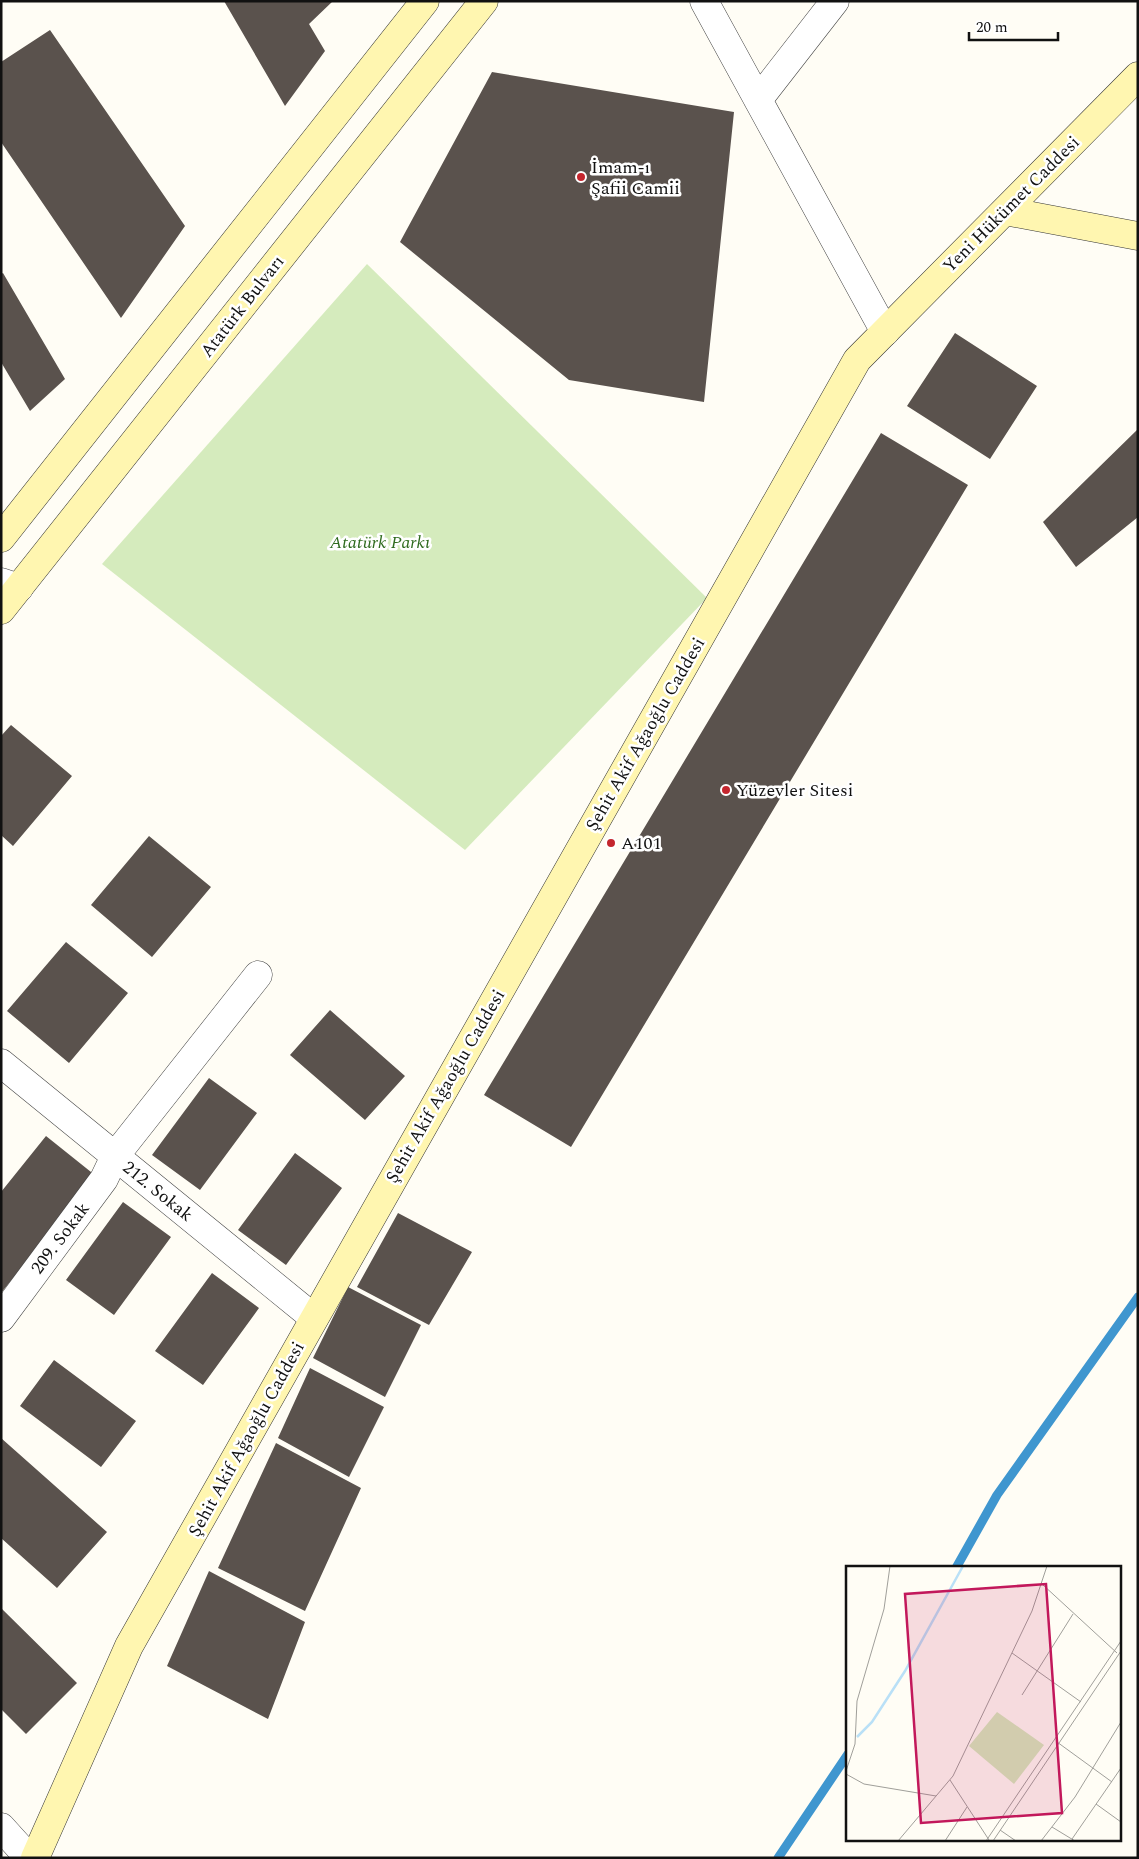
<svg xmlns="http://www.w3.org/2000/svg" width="1139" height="1859" viewBox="0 0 1139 1859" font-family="Spectral,serif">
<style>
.green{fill:#d5ebbd}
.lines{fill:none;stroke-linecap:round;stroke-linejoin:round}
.stream{stroke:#3f96cf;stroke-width:9}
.building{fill:#5a524d}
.street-casing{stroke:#444;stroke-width:29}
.secondary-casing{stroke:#333;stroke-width:29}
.street{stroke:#fff;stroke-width:28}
.secondary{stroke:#fff6b0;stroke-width:28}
.poi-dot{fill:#c4262e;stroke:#fff;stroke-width:2}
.labels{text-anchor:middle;stroke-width:5;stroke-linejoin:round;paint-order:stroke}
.poi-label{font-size:18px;fill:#111;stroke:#fff;text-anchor:start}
.street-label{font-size:18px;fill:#111;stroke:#fff}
.park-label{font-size:18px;font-style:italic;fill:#2f6b1f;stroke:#fff}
.inset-river{fill:none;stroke:#b9e0f7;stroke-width:2.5}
.inset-road{fill:none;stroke:#a09f9a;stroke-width:1}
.view{fill:#c2185b;fill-opacity:0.15;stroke:#c2185b;stroke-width:2.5}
.inset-edge{fill:none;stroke:#111;stroke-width:2.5}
</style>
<rect width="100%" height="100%" fill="#fffdf5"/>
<!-- green -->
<path class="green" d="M367,264L707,598L465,850L102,564Z"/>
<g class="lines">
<!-- stream -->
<path class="stream" d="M956,1568L997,1495L1138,1297
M778,1858L848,1754"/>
</g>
<!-- building -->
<path class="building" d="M224,1H333L309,24L325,51L285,106Z
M50,30L185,226L121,318L1,142V62Z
M492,72L734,112L704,402L569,380L400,242Z
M3,273L65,379L30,411L1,362V274Z
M955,333L1037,386L990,459L907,406Z
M1138,429V517L1076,567L1043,522Z
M881,433L968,485L571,1147L484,1095Z
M11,725L72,776L13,846L1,835V736Z
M149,836L211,887L152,957L91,905Z
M66,942L128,993L69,1063L7,1011Z
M330,1010L405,1076L365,1120L290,1055Z
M209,1078L257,1113L200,1190L152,1155Z
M46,1136L96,1176L1,1293V1192Z
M295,1153L342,1188L286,1265L238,1230Z
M123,1202L171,1237L114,1315L66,1280Z
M398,1213L472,1252L429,1325L357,1287Z
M212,1273L259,1308L203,1385L155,1351Z
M348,1287L421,1325L385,1397L313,1358Z
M54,1360L136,1421L101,1467L20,1406Z
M310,1368L384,1407L349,1477L278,1438Z
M1,1438L107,1532L57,1588L1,1538Z
M276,1443L361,1488L305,1611L218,1568Z
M209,1571L305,1622L268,1719L167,1666Z
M1,1608L77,1683L26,1734L1,1709Z"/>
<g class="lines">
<defs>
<path id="street" d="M704,1L885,332
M758,100L835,1
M1,582L19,588
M1,1063L314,1318
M1,1318L104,1179L115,1156L258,975
M1,1827L29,1858"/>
<path id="secondary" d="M1005,211L1138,236
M1,538L425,1
M1,610L484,1
M35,1858L129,1646L857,360L1138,76"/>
</defs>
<!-- street casing -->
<use href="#street" class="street-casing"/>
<!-- secondary casing -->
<use href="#secondary" class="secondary-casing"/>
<!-- street -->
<use href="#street" class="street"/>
<!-- secondary -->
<use href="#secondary" class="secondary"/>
</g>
<!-- markers -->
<g class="poi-dot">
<circle cx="581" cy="177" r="5"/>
<circle cx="726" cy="790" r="5"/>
<circle cx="611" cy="843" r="5"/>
</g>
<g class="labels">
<!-- poi labels -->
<g class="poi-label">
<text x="591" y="173">İmam-ı<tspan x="591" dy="21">Şafii Camii</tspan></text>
<text x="736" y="796">Yüzevler Sitesi</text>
<text x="621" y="849">A101</text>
</g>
<!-- street labels -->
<g class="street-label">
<text transform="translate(1011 204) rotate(-45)" y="6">Yeni Hükümet Caddesi</text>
<text transform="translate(242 306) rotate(-52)" y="6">Atatürk Bulvarı</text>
<text transform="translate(645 734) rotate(-60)" y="6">Şehit Akif Ağaoğlu Caddesi</text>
<text transform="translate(445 1086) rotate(-60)" y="6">Şehit Akif Ağaoğlu Caddesi</text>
<text transform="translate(158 1191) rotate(39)" y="6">212. Sokak</text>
<text transform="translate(60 1238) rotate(-53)" y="6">209. Sokak</text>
<text transform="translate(246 1439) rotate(-61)" y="6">Şehit Akif Ağaoğlu Caddesi</text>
</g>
<!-- park labels -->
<g class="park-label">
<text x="380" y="548">Atatürk Parkı</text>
</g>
</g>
<!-- overview -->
<g transform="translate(846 1566)">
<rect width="275" height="275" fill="#fffdf5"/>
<path d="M151,146L198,179L168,218L123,180Z" fill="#d5ebbd"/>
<path class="inset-river" d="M11,171L26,156L59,105L117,0"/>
<path class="inset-road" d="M196,18L271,87M166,87L235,136M176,129L227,48M211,176L266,216M0,205L9,178L11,135L38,43L44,0M0,208L18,218L90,230M104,214L143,274M250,238L275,256M206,261L229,275M154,264L170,275M226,273L275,202M52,275L107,210L186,45L201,0M99,275L121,241M140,275L275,75M147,275L275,85M195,275L229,231L275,156"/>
<path class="view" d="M200,18L216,247L75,257L59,28Z"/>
<rect width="275" height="275" class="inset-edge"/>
</g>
<!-- border -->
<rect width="1139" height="1859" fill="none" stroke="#111111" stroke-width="5"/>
<!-- scale -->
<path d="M969 32v8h89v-8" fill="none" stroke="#111111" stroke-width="2.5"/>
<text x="976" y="32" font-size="15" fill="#111111" stroke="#ffffff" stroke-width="4" paint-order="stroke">20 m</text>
</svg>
